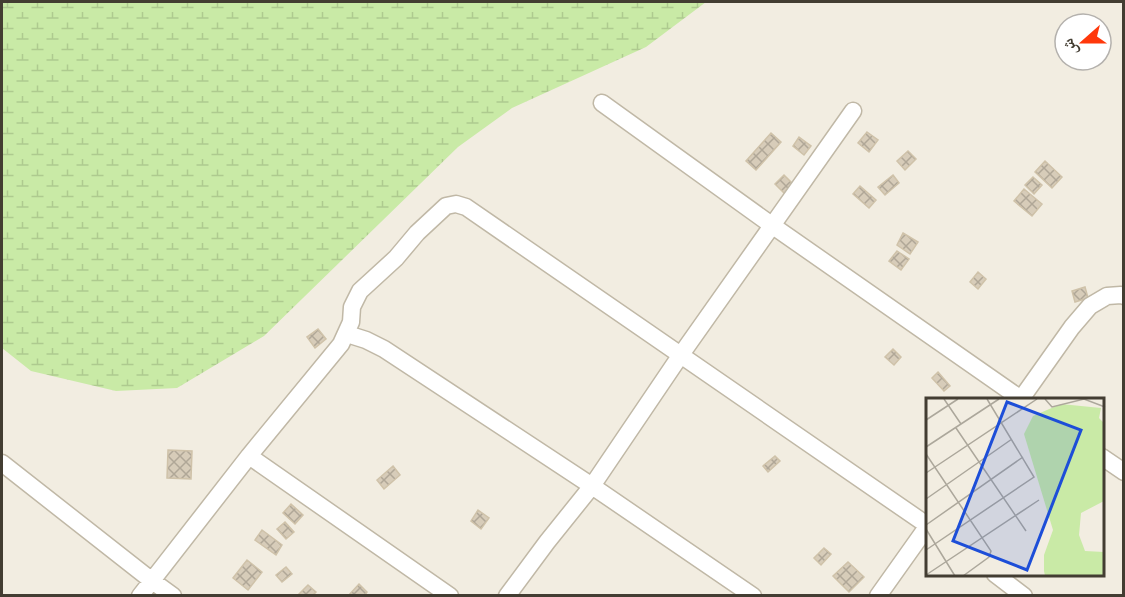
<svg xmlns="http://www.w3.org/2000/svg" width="1125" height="597" viewBox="0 0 1125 597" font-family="'DM Sans','Noto Naskh Arabic',sans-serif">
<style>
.wetland{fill:url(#wetland-marsh)}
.building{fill:url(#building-cross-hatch);stroke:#cfc2a9;stroke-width:1.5}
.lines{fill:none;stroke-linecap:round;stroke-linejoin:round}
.street-casing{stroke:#c0b8a6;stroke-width:19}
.street{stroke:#fff;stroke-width:16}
.inset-road{fill:none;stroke:#aca79b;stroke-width:1.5}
.view{fill:#1d4ed8;fill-opacity:0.15;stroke:#1d4ed8;stroke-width:3}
.inset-edge{fill:none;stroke:#433d32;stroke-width:3}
</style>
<defs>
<pattern id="wetland-marsh" width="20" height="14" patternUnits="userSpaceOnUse" patternTransform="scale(1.5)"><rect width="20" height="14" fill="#c9eaa6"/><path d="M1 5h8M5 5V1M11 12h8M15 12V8" fill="none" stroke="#aeca8f"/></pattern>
<pattern id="building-cross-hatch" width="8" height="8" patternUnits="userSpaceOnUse" patternTransform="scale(1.5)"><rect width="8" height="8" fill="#d7ccb9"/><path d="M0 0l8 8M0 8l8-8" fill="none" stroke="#b0a797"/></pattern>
</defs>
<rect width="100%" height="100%" fill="#f2ede1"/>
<!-- wetland -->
<path class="wetland" d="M2,2H706L646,47L512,108L458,147L264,336L177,388L116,391L31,371L2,348Z"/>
<!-- building -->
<path class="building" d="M867,132L878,140L869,152L858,143Z
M771,133L781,142L756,170L746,161Z
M799,137L811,146L804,155L793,146Z
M908,151L916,159L905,170L897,161Z
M1045,161L1062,177L1052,188L1035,172Z
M784,175L796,187L787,196L775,184Z
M893,175L899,183L885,195L878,187Z
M1033,177L1042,185L1034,194L1025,185Z
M860,186L876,200L869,208L853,194Z
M1024,189L1042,204L1032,216L1014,201Z
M903,233L918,242L910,254L897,245Z
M897,251L909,259L901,270L889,261Z
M978,272L986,279L978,289L970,282Z
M1085,287L1088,298L1075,302L1072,291Z
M318,329L326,339L315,348L307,337Z
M893,349L901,357L894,365L885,357Z
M938,372L950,386L944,391L932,378Z
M168,450L192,451L191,479L167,478Z
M775,456L780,461L768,472L763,466Z
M393,466L400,475L384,489L377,480Z
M291,504L303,515L295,524L283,513Z
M478,510L489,518L481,529L471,521Z
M285,522L294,532L286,539L277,529Z
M262,530L282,545L276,555L255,540Z
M824,548L831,554L821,565L814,558Z
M247,560L262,572L248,590L233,578Z
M848,562L864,577L849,592L833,576Z
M286,567L292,574L282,582L276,575Z
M359,584L367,592L364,596H348Z
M308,585L316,592L312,596H297Z"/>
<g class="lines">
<defs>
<path id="street" d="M602,103L773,226L1021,399L1072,327L1090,306L1107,296L1121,295L1124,296
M347,334L366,340L384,349L592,486L753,596
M249,456L450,596
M1102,457L1124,472
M2,463L151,580L173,596
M995,574L1024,596
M140,596L249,456L341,344L351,322L352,307L360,291L396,258L417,233L446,206L456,204L466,207L927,525
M507,596L547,542L592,486L680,356L853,111
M878,596L927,527"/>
</defs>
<!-- street casing -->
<use href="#street" class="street-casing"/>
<!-- street -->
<use href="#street" class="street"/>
</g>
<!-- overview -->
<g transform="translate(926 398)">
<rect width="178" height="178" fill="#f2ede1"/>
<path d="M135,6L175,10L173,20L179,26L178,103L155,115L153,137L159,153L178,154V178H119L118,173V157L127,132L98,36L107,18Z" fill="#c9eaa6"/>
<path class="inset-road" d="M18,1L35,26M119,1L126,9L158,1L179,9M0,22L32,1M30,30L100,133M0,49L73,1M0,56L65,153L63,159L37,178M0,75L111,1M0,101L86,41M0,127L97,59M0,131L29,178M0,152L108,79L61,1M0,177L113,102"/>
<path class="view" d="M81,4L155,32L101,172L27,143Z"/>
<rect width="178" height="178" class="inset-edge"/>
</g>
<!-- border -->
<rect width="1125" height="597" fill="none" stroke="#433d32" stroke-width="6"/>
<!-- north arrow -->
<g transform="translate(1083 42) rotate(249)"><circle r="28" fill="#ffffff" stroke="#b4b1ad" stroke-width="1.5"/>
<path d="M0-4.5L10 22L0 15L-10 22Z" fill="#ff380b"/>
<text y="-9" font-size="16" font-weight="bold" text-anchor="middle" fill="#433d32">ش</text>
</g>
</svg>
